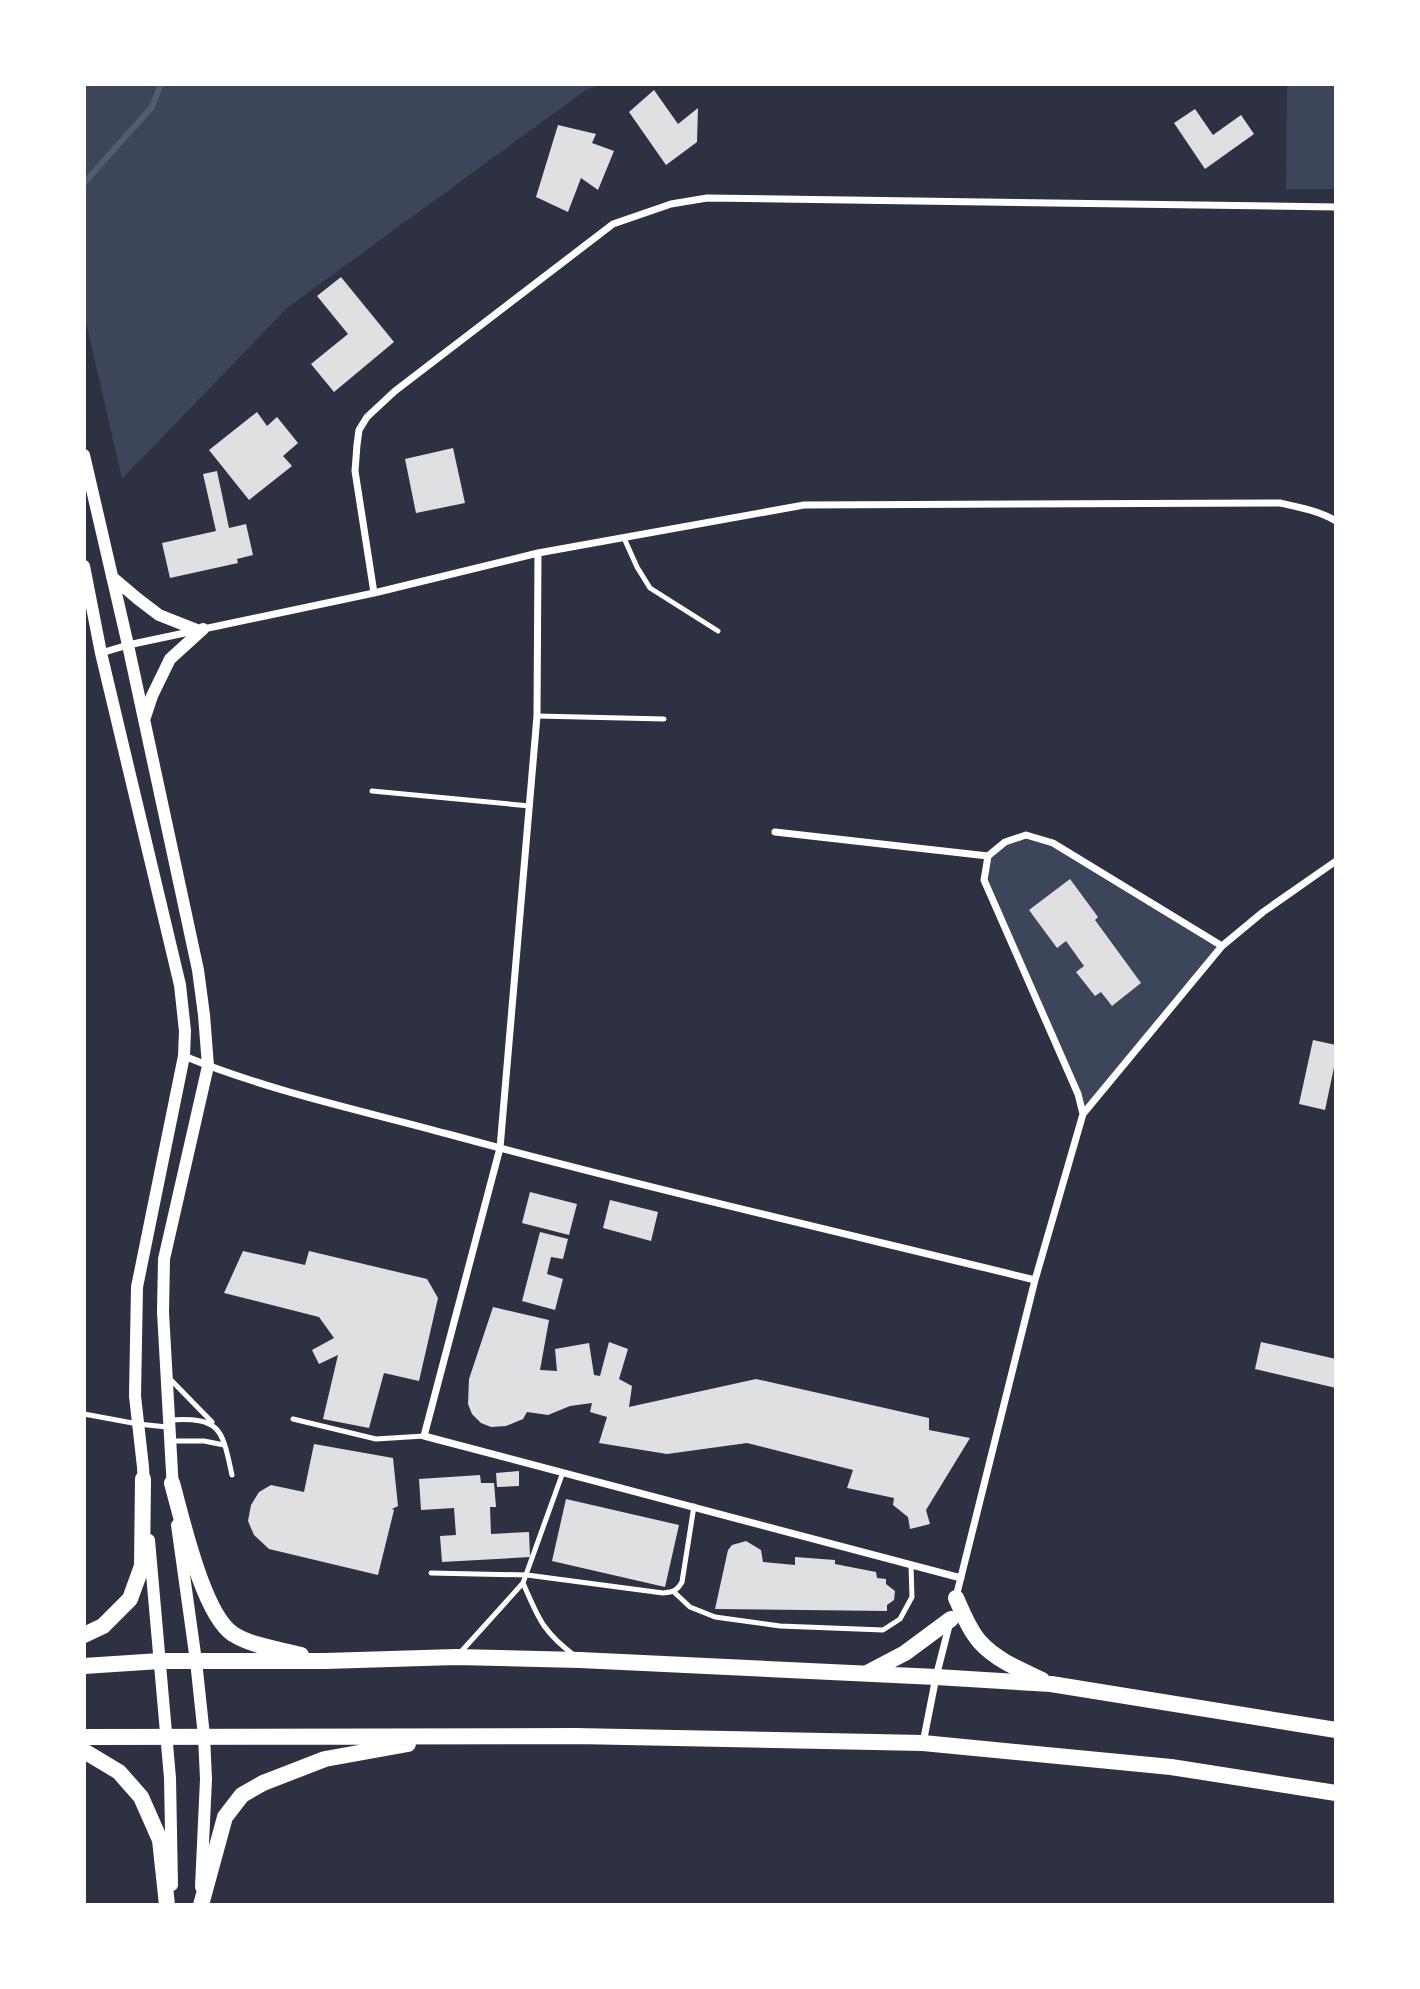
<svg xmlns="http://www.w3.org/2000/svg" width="1420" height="1989" viewBox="0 0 1420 1989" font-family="Karla,sans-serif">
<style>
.green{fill:#3c4559}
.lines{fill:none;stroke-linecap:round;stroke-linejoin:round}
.stream{stroke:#4f5d75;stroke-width:6}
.building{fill:#e0e0e3}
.service{stroke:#fff;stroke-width:5}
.minor{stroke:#fff;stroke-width:7}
.tertiary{stroke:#fff;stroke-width:12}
.primary{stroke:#fff;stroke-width:16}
</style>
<rect width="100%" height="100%" fill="#2d3142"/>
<!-- green -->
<path class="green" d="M84,84H602L586,90L287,308L122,479L84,314Z
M1287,84H1336V189H1286Z
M1026,835L1053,843L1222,946L1083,1114L984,880C992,850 995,845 1026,835Z"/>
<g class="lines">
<!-- stream -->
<path class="stream" d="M84,183L152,107L161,84"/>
</g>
<!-- building -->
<path class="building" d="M654,90L678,124L698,108L697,142L666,165L629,112Z
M1195,109L1213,135L1241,115L1254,134L1205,169L1174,123Z
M558,125L596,134L592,143L614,151L598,190L581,178L568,212L536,197Z
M341,277L394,342L334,392L311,364L348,334L317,296Z
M257,412L267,426L277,417L298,443L283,456L292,466L249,500L209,450Z
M453,448L465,503L416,513L405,459Z
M217,471L229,528L246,524L253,555L237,559L238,563L170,578L162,543L216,531L203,474Z
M1070,879L1098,917L1095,920L1141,983L1112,1006L1101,992L1095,996L1076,972L1084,966L1066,941L1057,948L1029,910Z
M1313,1040L1336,1045V1058L1325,1110L1299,1104Z
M530,1192L577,1204L569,1235L522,1223Z
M610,1200L658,1212L651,1241L603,1228Z
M540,1232L568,1239L563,1259L551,1257L547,1274L563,1279L555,1310L522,1301Z
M243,1251L305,1265L309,1251L427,1279L438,1298L419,1381L384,1373L369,1428L323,1419L338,1355L319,1364L312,1350L334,1338L319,1317L224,1293Z
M493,1307L549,1320L540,1370L557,1371L555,1349L589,1343L594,1375L600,1376L609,1342L628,1349L619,1379L632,1386L629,1407L756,1379L929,1418V1430L970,1438L926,1510L930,1524L910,1529L908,1517L893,1505L894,1498L847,1488L853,1470L747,1443L667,1454L599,1443L607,1417L590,1412L592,1403L570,1406L548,1415L527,1412L523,1419L506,1426L491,1427L481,1423L472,1414L468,1404L469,1379Z
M1261,1342L1336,1359V1388L1255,1369Z
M314,1444L393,1458L398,1506L392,1509L394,1510L378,1575L269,1549L254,1535L248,1521L251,1505L259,1492L271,1485L304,1492Z
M519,1471V1486L497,1487L496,1473Z
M480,1475L481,1483H494L496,1507H490L491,1534L529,1532L530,1557L442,1562L440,1536L456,1535L454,1508L421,1510L419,1479Z
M566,1499L679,1525L665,1587L552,1561Z
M746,1541L761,1550L763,1562L795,1565V1557L835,1560V1564L876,1572L877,1578L886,1579V1584L895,1591L894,1600L887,1605V1611L715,1609L728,1550L732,1545Z"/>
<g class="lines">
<!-- service -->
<path class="service" d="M624,538L637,567L650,588L718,631
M537,716L664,719
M372,791L530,806
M170,1379L212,1422
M84,1414L138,1424L167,1427
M293,1419L376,1439L424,1436
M170,1420C221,1417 222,1429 232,1475
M171,1441H204L224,1445
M431,1573L527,1575L663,1593C673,1592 677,1591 682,1582L694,1506
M523,1583C539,1619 542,1631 575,1656
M674,1592L690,1607L715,1617L780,1626L883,1630L900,1619L912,1597L911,1566
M459,1654L523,1583L563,1472"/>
<!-- minor -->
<path class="minor" d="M538,553L537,716L500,1148L424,1436L961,1578
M374,593L355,471L357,445L359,430L367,417L395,391L613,224L671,204L707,198L1336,207
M101,653L128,645L374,593L538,553L804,505L1280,503C1299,507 1319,511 1336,521
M775,832L988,856
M184,1056C269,1091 360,1110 448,1134C643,1187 839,1232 1035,1280
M1083,1114L1078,1094L984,880L988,856L1005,842L1026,835L1053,843L1222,946
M956,1597L1035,1280L1083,1114L1222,946L1263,912L1336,861
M923,1743L936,1677L950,1622"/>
<!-- tertiary -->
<path class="tertiary" d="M84,455L128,645L198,970L204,1015L208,1066L164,1259L163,1312L173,1490
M84,566L101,653L180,985L185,1031L184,1056L137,1287L135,1396L143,1467L144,1487
M112,577L138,599L159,615L197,630
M145,717L152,696L170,659L203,629
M177,1525L196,1661L204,1736L206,1779L201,1887
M149,1540L170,1778L172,1885"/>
<!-- primary -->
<path class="primary" d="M172,1483C182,1519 203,1614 233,1634C252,1646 278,1649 301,1655
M956,1598C963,1613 969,1630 980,1642C996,1660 1021,1670 1042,1680
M84,1635L103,1626L130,1599L142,1566L143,1479
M84,1666L160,1661H325L456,1657L580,1660L936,1677L1051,1684L1336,1730
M867,1673L905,1653L951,1619
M84,1737L575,1736L923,1743L1171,1767L1336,1793
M84,1751L119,1772L141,1797L160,1840L167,1905
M201,1905L225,1817L242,1795L263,1783L325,1759L408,1744"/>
</g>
<!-- border -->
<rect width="1420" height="1989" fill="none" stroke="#ffffff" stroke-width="172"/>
</svg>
